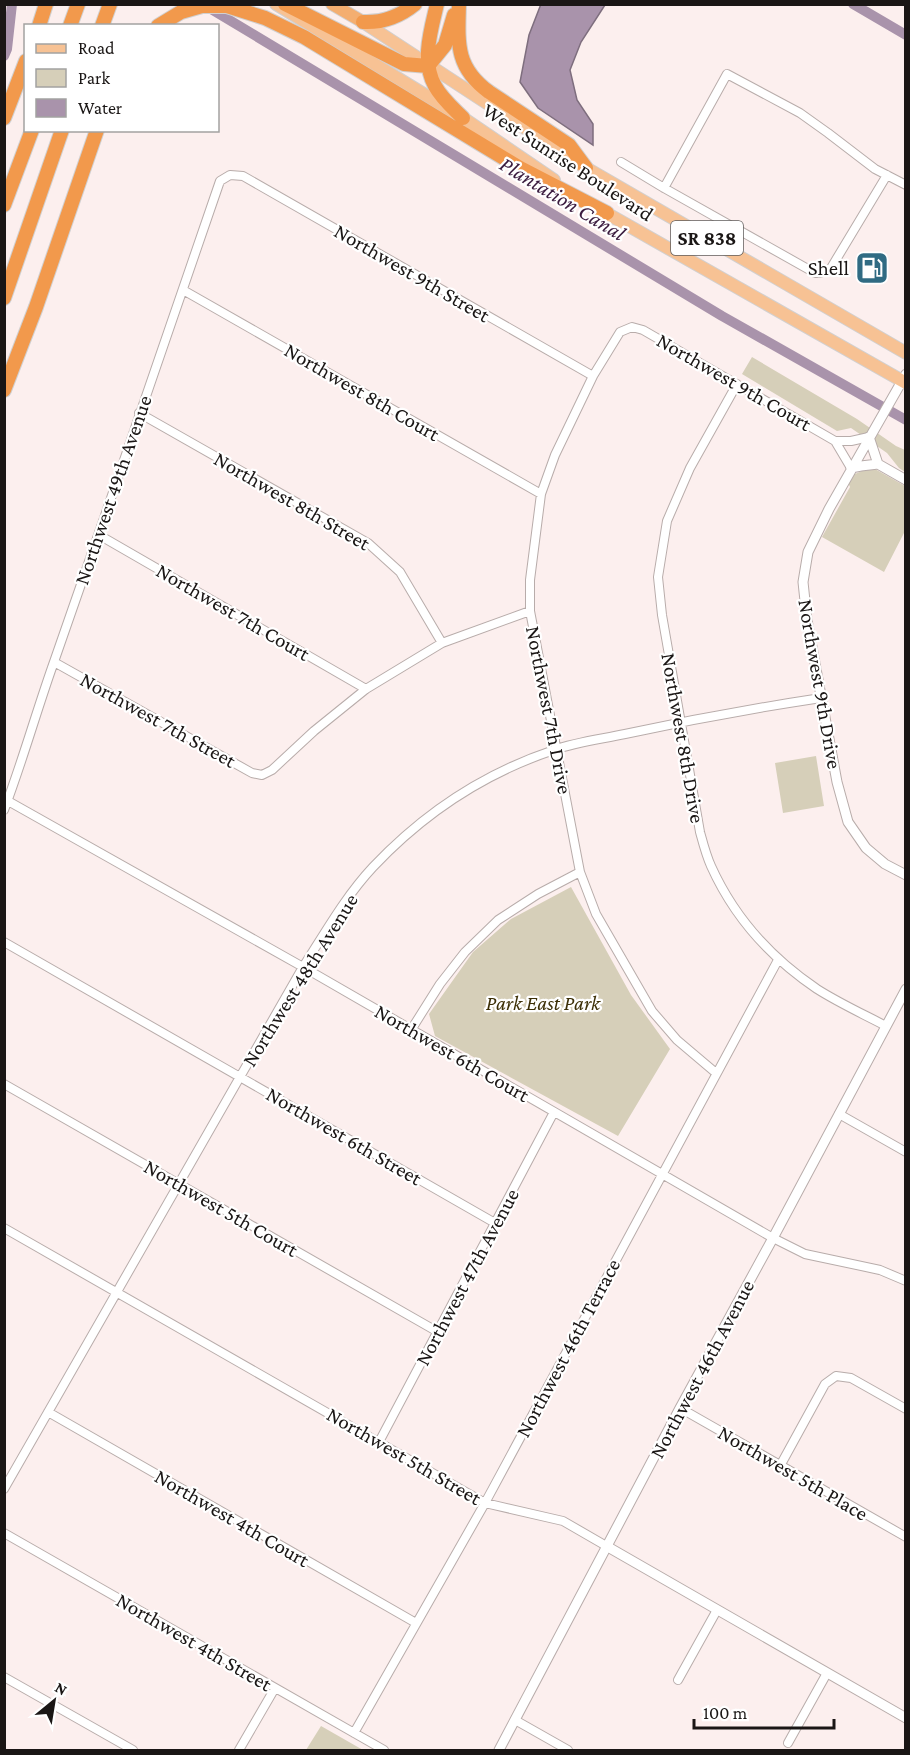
<svg xmlns="http://www.w3.org/2000/svg" width="910" height="1755" viewBox="0 0 910 1755" font-family="'Crimson Pro',serif">
<style>
.green{fill:#d6cfb9}
.water{fill:#a993ab;stroke:#7e6e7e;stroke-width:1.5}
.lines{fill:none;stroke-linecap:round;stroke-linejoin:round}
.canal{stroke:#a993ab;stroke-width:10}
.minor-casing{stroke:#b8acaa;stroke-width:10}
.tertiary-casing{stroke:#b8acaa;stroke-width:11}
.primary-casing{stroke:#d1d0d0;stroke-width:14}
.trunk-casing{stroke:#d1d0d0;stroke-width:14}
.motorway-casing{stroke:#d1d0d0;stroke-width:16}
.minor{stroke:#fff;stroke-width:8}
.tertiary{stroke:#fff;stroke-width:9}
.primary{stroke:#f7c294;stroke-width:12}
.trunk{stroke:#f4ae70;stroke-width:12}
.motorway{stroke:#f2994c;stroke-width:14}
.labels{text-anchor:middle;stroke-width:4.5;stroke-linejoin:round;paint-order:stroke}
.shield{fill:#fff;stroke:#5f5c5b;stroke-width:1.5}
.shield-label{font-size:20px;font-weight:bold;fill:#1a1615}
.street-label{font-size:21px;fill:#1a1615;stroke:#fff}
.poi-label{font-size:21px;fill:#1a1615;stroke:#fff;text-anchor:end}
.park-label{font-size:21px;font-style:italic;fill:#3c2f06;stroke:#fff}
.water-label{font-size:22px;font-style:italic;fill:#3a1b3e;stroke:#fff}
</style>
<rect width="100%" height="100%" fill="#fcefee"/>
<!-- green -->
<path class="green" d="M752,357L857,419L896,446L905,450V472L899,468L887,453L851,428L837,431L742,374Z
M875,469L905,486V531L884,572L822,537L850,487L846,478L864,470Z
M816,756L824,806L783,813L775,763Z
M571,887L631,995L670,1049L618,1136L435,1036L429,1014L473,952L511,919Z
M321,1726L363,1750H306Z"/>
<!-- water -->
<path class="water" d="M541,4L605,5L581,42L570,70L577,100L593,124V145L538,108L520,82L529,35Z"/>
<g class="lines">
<!-- canal -->
<path class="canal" d="M853,4L906,35
M206,6L722,316L906,420
M4,56L7,49L12,4"/>
<defs>
<path id="minor" d="M621,162L664,188L815,273H820L831,268L887,175
M664,188L727,74L800,113L828,133L875,169L906,185
M183,290L541,494
M737,384L690,468L667,521L658,577L662,615L700,832C703,843 706,855 711,866C734,917 771,958 817,989C839,1003 863,1014 886,1026
M139,413L368,543L400,572L442,643
M835,441H851L869,437
M99,535L366,689
M54,662L252,773L262,775L272,770L314,731L366,689L442,643L530,611
M8,801L303,967L773,1238L805,1254L880,1270L906,1281
M4,810C23,760 37,709 55,659C111,500 165,340 220,181L230,175L243,176L593,376
M4,942L495,1223
M411,1030L440,984L465,952L498,920L538,894L580,872
M716,1073L677,1040L652,1011L596,914L580,872L530,611V580L541,494L555,455L593,376L620,332L632,327L643,330L835,441L851,468
M4,1084L438,1332
M839,1114L906,1152
M4,1228L485,1503L563,1521L608,1547
M680,1408L906,1537
M48,1412L416,1623
M379,1442L554,1112
M780,1466L825,1384L836,1376L851,1378L906,1409
M4,1489L303,967C325,933 345,897 373,867C423,814 485,773 554,750C576,742 602,739 625,734C690,720 755,708 821,698
M4,1533L384,1750
M4,1677L133,1750
M678,1680L717,1610
M515,1720L568,1750
M354,1733L485,1503L778,960
M788,1743L827,1673
M239,1750L275,1688"/>
<path id="tertiary" d="M906,374L829,509L808,552L803,582L807,620L837,782L848,822L866,848L885,864L906,875
M869,437L878,464L906,480
M851,468L861,466L878,464
M608,1547L906,1718
M499,1750L680,1408L773,1238L906,989"/>
<path id="primary" d="M276,4L463,118L554,180
M363,22L586,168L906,353
M599,209L906,383"/>
<path id="trunk" d="M332,4L363,22"/>
<path id="motorway" d="M285,4L404,64L428,66
M437,4C431,30 421,61 435,86C442,99 453,108 463,118
M459,4C458,43 455,67 489,92L569,145L586,168
M363,22C382,23 399,17 415,4
M39,26L46,4
M70,26L78,4
M102,26L110,4
M158,26L181,12L202,6H227L265,18L304,37L520,168L607,213
M428,66L445,45L454,15
M4,118L26,61
M4,205L32,130
M4,298L62,130
M4,390L36,307L97,130"/>
</defs>
<!-- minor casing -->
<use href="#minor" class="minor-casing"/>
<!-- tertiary casing -->
<use href="#tertiary" class="tertiary-casing"/>
<!-- primary casing -->
<use href="#primary" class="primary-casing"/>
<!-- trunk casing -->
<use href="#trunk" class="trunk-casing"/>
<!-- motorway casing -->
<use href="#motorway" class="motorway-casing"/>
<!-- minor -->
<use href="#minor" class="minor"/>
<!-- tertiary -->
<use href="#tertiary" class="tertiary"/>
<!-- primary -->
<use href="#primary" class="primary"/>
<!-- trunk -->
<use href="#trunk" class="trunk"/>
<!-- motorway -->
<use href="#motorway" class="motorway"/>
</g>
<!-- icons -->
<defs>
<symbol id="fuel-square" viewBox="-11 -11 22 22"><rect x="-9" y="-9" width="18" height="18" rx="4" fill="#306b83" stroke="#fff"/><path d="M-5.5-6h7V0h2V4h1.3V-2.5L3-4.5l.8-.8L6-3V5H2.5V1h-1V6h-7ZM-4.2-4.7v3.2H.2V-4.7Z" fill="#fff"/></symbol>
</defs>
<g fill-rule="evenodd">
<use href="#fuel-square" x="853" y="249" width="38" height="38"/>
</g>
<g class="labels">
<!-- shield labels -->
<rect class="shield" x="671" y="221" width="72" height="34" rx="4.5"/>
<g class="shield-label">
<text x="707" y="245">SR 838</text>
</g>
<!-- street labels -->
<g class="street-label">
<text transform="translate(568 162) rotate(33)" y="7">West Sunrise Boulevard</text>
<text transform="translate(412 273) rotate(30)" y="7">Northwest 9th Street</text>
<text transform="translate(734 382) rotate(30)" y="7">Northwest 9th Court</text>
<text transform="translate(362 392) rotate(30)" y="7">Northwest 8th Court</text>
<text transform="translate(113 490) rotate(-71)" y="7">Northwest 49th Avenue</text>
<text transform="translate(292 501) rotate(30)" y="7">Northwest 8th Street</text>
<text transform="translate(233 612) rotate(30)" y="7">Northwest 7th Court</text>
<text transform="translate(820 684) rotate(80)" y="7">Northwest 9th Drive</text>
<text transform="translate(549 710) rotate(79)" y="7">Northwest 7th Drive</text>
<text transform="translate(158 720) rotate(29)" y="7">Northwest 7th Street</text>
<text transform="translate(683 738) rotate(80)" y="7">Northwest 8th Drive</text>
<text transform="translate(300 980) rotate(-58)" y="7">Northwest 48th Avenue</text>
<text transform="translate(452 1053) rotate(30)" y="7">Northwest 6th Court</text>
<text transform="translate(344 1136) rotate(30)" y="7">Northwest 6th Street</text>
<text transform="translate(221 1208) rotate(30)" y="7">Northwest 5th Court</text>
<text transform="translate(467 1277) rotate(-62)" y="7">Northwest 47th Avenue</text>
<text transform="translate(568 1348) rotate(-62)" y="7">Northwest 46th Terrace</text>
<text transform="translate(702 1369) rotate(-62)" y="7">Northwest 46th Avenue</text>
<text transform="translate(404 1456) rotate(30)" y="7">Northwest 5th Street</text>
<text transform="translate(793 1473) rotate(30)" y="7">Northwest 5th Place</text>
<text transform="translate(232 1518) rotate(30)" y="7">Northwest 4th Court</text>
<text transform="translate(194 1642) rotate(30)" y="7">Northwest 4th Street</text>
</g>
<!-- poi labels -->
<g class="poi-label">
<text x="849" y="275">Shell</text>
</g>
<!-- park labels -->
<g class="park-label">
<text x="543" y="1010">Park East Park</text>
</g>
<!-- water labels -->
<g class="water-label">
<text transform="translate(563 198) rotate(31)" y="8">Plantation Canal</text>
</g>
</g>
<!-- border -->
<rect width="910" height="1755" fill="none" stroke="#1a1615" stroke-width="12"/>
<!-- legend -->
<rect x="24" y="24" width="195" height="108" fill="#ffffff" stroke="#a3a2a1" stroke-width="1.5"/>
<rect x="36" y="44" width="30" height="9" fill="#f7c294" stroke="#a3a2a1" stroke-width="1.5"/>
<text x="78" y="54" font-size="18" fill="#1a1615">Road</text>
<rect x="36" y="69" width="30" height="18" fill="#d6cfb9" stroke="#a3a2a1" stroke-width="1.5"/>
<text x="78" y="84" font-size="18" fill="#1a1615">Park</text>
<rect x="36" y="99" width="30" height="18" fill="#a993ab" stroke="#a3a2a1" stroke-width="1.5"/>
<text x="78" y="114" font-size="18" fill="#1a1615">Water</text>
<!-- north arrow -->
<g transform="translate(54 1701) rotate(30)" stroke="#ffffff" stroke-width="4.5" paint-order="stroke">
<path d="M0-4.5L10 22L0 15L-10 22Z" fill="#1a1615"/>
<text y="-9" font-size="16" font-weight="bold" text-anchor="middle" fill="#1a1615">N</text>
</g>
<!-- scale -->
<path d="M694 1719v9h140v-9" fill="none" stroke="#1a1615" stroke-width="3"/>
<text x="703" y="1719" font-size="18" fill="#1a1615" stroke="#ffffff" stroke-width="4.5" paint-order="stroke">100 m</text>
</svg>
